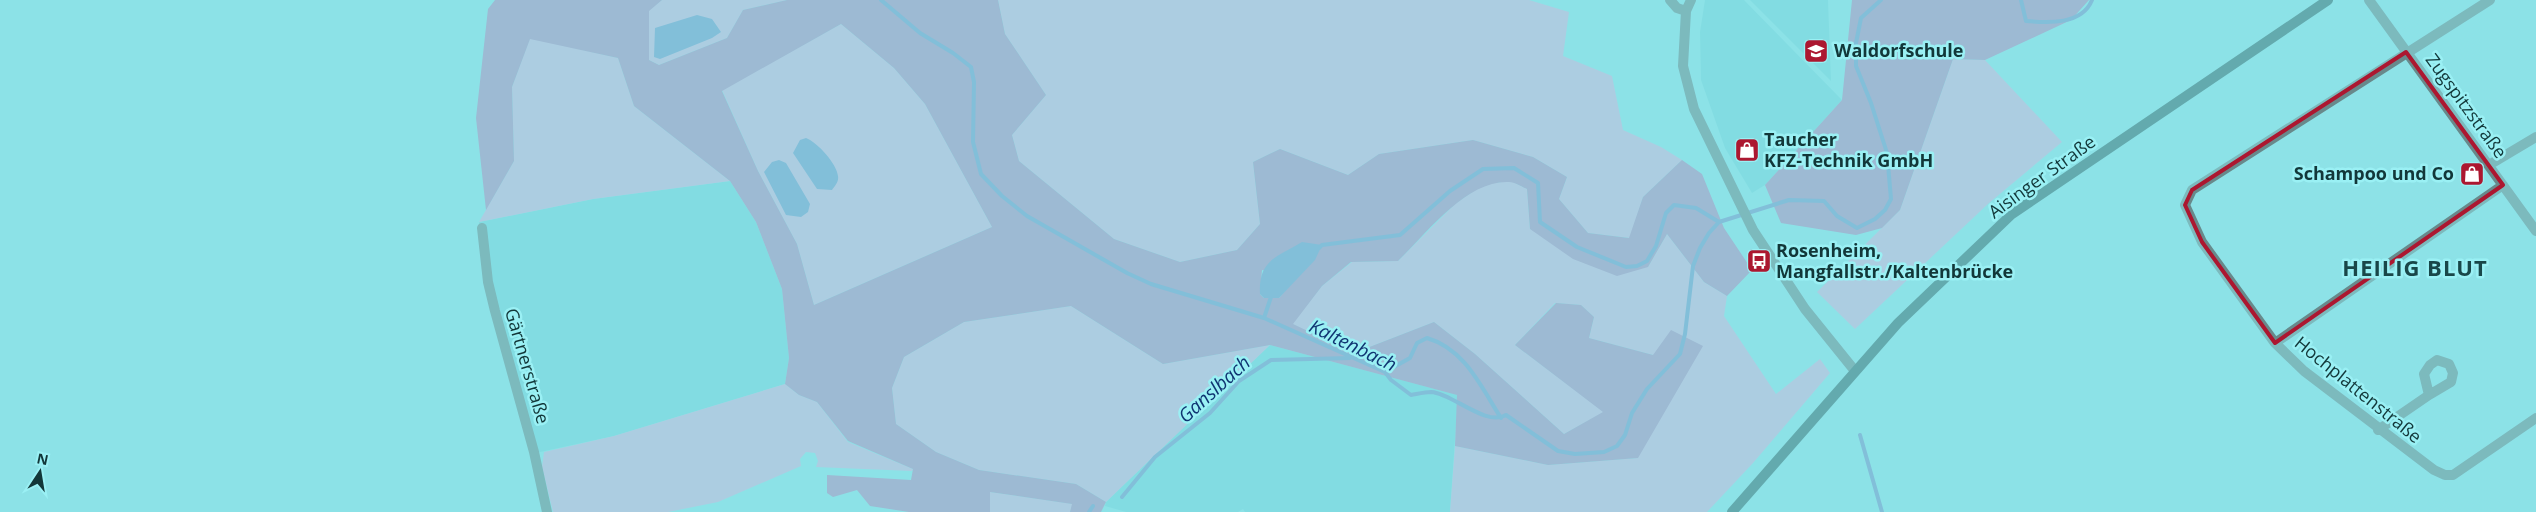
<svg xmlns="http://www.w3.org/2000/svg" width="2536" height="512" viewBox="0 0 2536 512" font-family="'Open Sans',sans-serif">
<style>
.built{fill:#77d6db}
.green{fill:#d3b4da}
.forest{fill:#b189ba;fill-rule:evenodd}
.water{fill:#7695c8}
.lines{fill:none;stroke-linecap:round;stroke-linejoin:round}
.stream{stroke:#7695c8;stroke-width:4}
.minor{stroke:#68898b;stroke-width:10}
.secondary{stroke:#326769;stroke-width:10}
.marked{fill:none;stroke:#ac1730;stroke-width:4;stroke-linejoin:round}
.labels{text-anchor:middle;stroke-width:5;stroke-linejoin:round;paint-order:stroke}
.poi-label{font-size:18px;font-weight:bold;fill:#123739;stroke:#9af0f4;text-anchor:start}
.street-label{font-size:18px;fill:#123739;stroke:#9af0f4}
.water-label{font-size:19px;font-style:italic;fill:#103572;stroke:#9af0f4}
.district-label{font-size:22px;font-weight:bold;letter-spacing:1px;fill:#194749;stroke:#9af0f4}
</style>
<rect width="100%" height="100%" fill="#8de2e7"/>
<!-- built -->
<path class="built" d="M1705,0H1744L1842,100L1765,185L1752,193L1725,148L1701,80L1700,32Z
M1750,0H1828L1831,81Z
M730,181L756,222L782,289L789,358L785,384L614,436L531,454L485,282L479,222L593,199Z
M1270,345L1458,395L1450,512H1245L1243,509L1238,512H1126L1105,506L1106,502L1218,393Z"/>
<!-- green -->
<path class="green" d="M662,0H787L743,10L727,38L659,65L649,60V10Z
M998,0H1529L1569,12L1563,56L1612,76L1623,130L1661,147L1682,160L1643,197L1630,238L1588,233L1559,199L1567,177L1533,157L1473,140L1379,154L1348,175L1280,149L1253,162L1260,224L1237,250L1180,262L1114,239L1019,161L1012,135L1046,95L1005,34Z
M841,24L894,68L925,104L992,227L814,305L797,244L758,171L722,90Z
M530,38L618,58L634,106L730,181L593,199L479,222L514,161L512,87Z
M1953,59L1985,60L2062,142L1989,203L1855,329L1817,292L1900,210Z
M1511,181L1527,189L1530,229L1648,267L1667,234L1704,282L1727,296L1724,316L1776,394L1820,359L1830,373L1753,463L1707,512H1450L1455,446L1548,465L1638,458L1653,355L1589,338L1594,317L1581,305L1555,303L1515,345L1604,412L1564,434L1475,354L1434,322L1354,353L1292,324L1322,286L1352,262L1398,261L1455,204L1484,184Z
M1071,306L1163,364L1270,345L1106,502L1076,484L979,470L936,452L896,424L892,388L904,357L964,322Z
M785,384L799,395L817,402L848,442L913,469L912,471L816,467L818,461L815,453L806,452L800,459L801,466L718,502L668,512H553L542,467L544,452L614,436Z
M990,492L1073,504L1070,512H990Z"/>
<!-- forest -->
<path class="forest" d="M495,0H662L649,11V60L659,65L727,38L743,10L787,0H998L1005,34L1046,95L1012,135L1019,161L1114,239L1180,262L1237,250L1260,224L1253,162L1280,149L1348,175L1379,154L1473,140L1533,157L1567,177L1559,199L1588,233L1629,238L1643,197L1682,160L1702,174L1724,228L1752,270L1727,296L1704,282L1667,234L1648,267L1617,276L1573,259L1530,229L1527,189C1522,187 1515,182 1509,182C1466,180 1427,233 1398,261L1351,262L1322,286L1293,324L1354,353L1434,322L1475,354L1564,434L1603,412L1515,345L1556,303L1581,305L1594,317L1589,338L1653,355L1671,330L1703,346L1638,458L1548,465L1455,446L1457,395L1270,345L1163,364L1071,306L964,322L904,357L892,388L896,424L936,452L979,470L1076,484L1106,502L1101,512H1070L1072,504L990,492V512H909L870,506L857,490L833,497L827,493V475L911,480L913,469L848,441L817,402L799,395L785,384L789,358L782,289L756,222L730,181L634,106L618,58L530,39L512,87L514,161L486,210L476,118L488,9ZM841,24L894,68L925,104L992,227L814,305L797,244L758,171L722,91ZM1262,270L1296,278L1279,298H1264L1260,294Z
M1852,0H2089L2071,20L1985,60L1953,59L1900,210L1882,228L1856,235L1781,223L1765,185L1842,100Z"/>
<!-- water -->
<path class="water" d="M697,15L712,19L721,32L712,38L660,59L654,57L655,28Z
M806,138C817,142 837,164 838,176C839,182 835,186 832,190L817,189L793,153L800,140Z
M779,160L786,163L810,204L808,212L801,217L786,215L764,172L772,162Z
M1302,242L1322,245L1315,260L1279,298H1264L1260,294C1258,260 1277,257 1302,242Z"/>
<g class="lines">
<!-- stream -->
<path class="stream" d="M881,0L920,33L953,53L971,67L974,82L973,142L981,174L1002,196L1027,216L1127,273L1151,284L1264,318L1385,372L1391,380L1411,395C1417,394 1425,392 1431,392C1452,393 1486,427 1506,415L1558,451L1575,454L1604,452L1617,446L1625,435L1632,413L1647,389L1680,354L1685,334L1693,266L1700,248L1709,233L1719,222L1789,200L1824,201L1837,216L1857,228L1875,219L1885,210L1891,199L1887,153L1871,103L1856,66V43L1861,18L1881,0
M2021,0L2026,21C2048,23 2082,25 2092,0
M1319,248L1322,245L1400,235L1450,191L1483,169L1514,168L1538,183L1540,222L1577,247L1626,267L1637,266L1647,261L1656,246L1666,213L1674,205L1696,208L1719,222
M1264,318L1272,294
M1385,372L1410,358L1417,343L1427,338C1465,349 1481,387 1501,418
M1860,435L1882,512
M1122,497L1155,457L1210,413L1239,381L1271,360L1350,358
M1089,512L1093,506"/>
<!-- minor -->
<path class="minor" d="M1670,0L1677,8L1686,11
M1691,0L1686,11L1683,66L1694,109L1753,230L1805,309L1855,371
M2369,0L2536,231
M2490,0L2192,190L2185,205L2202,242L2275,343L2304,371L2434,470L2445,475H2453L2536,418
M2489,165L2536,137
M482,228L488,282L495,311L534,452L547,512
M2275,343L2503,185
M2378,430L2429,395L2424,374L2430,365L2437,360L2449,364L2453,373L2451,382L2429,395"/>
<!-- secondary -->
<path class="secondary" d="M1732,512L1898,323L2012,214L2328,0"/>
</g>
<!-- marked area -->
<path d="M0 0H2536V512H0ZM2406,52L2503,185L2275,343L2202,242L2185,205L2192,190Z" fill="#8de2e7" fill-opacity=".55" fill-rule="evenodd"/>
<path class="marked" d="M2406,52L2503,185L2275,343L2202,242L2185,205L2192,190Z"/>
<!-- icons -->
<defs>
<symbol id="school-square" viewBox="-11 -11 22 22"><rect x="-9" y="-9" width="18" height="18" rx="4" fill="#ac1730" stroke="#9af0f4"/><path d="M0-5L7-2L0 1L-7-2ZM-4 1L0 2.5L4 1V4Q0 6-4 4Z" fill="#fff"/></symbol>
<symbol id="shop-square" viewBox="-11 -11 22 22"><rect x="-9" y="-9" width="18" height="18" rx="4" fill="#ac1730" stroke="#9af0f4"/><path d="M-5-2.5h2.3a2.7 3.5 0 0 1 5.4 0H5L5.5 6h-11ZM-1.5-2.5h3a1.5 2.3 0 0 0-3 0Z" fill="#fff"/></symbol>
<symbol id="bus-square" viewBox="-11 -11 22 22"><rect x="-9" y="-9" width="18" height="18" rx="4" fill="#ac1730" stroke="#9af0f4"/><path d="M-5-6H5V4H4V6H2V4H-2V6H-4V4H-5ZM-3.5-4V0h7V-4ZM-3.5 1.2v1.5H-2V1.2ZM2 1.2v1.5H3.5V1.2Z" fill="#fff"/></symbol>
</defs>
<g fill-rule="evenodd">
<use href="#school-square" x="1802" y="37" width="28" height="28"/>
<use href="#shop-square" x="1733" y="136" width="28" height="28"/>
<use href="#shop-square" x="2458" y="160" width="28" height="28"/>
<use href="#bus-square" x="1745" y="247" width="28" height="28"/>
</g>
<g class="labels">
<!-- poi labels -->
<g class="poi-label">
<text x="1834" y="57">Waldorfschule</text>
<text x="1764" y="146">Taucher<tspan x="1764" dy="21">KFZ-Technik GmbH</tspan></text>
<text x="2454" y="180" text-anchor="end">Schampoo und Co</text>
<text x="1776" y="257">Rosenheim,<tspan x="1776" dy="21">Mangfallstr./Kaltenbrücke</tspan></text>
</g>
<!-- street labels -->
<g class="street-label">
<text transform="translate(2466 106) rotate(54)" y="6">Zugspitzstraße</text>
<text transform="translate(2042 177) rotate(-36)" y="6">Aisinger Straße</text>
<text transform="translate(527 366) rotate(74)" y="6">Gärtnerstraße</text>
<text transform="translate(2358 390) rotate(39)" y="6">Hochplattenstraße</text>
</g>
<!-- water labels -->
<g class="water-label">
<text transform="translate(1353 345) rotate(26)" y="7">Kaltenbach</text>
<text transform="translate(1214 389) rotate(-42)" y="7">Ganslbach</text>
</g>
<!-- district labels -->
<g class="district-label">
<text x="2415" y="276">HEILIG BLUT</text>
</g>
</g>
<!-- north arrow -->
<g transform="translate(40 472) rotate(12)" stroke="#9af0f4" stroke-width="4" paint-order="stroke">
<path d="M0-4L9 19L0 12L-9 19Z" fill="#123739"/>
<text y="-8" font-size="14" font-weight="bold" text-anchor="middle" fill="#123739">N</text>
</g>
</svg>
